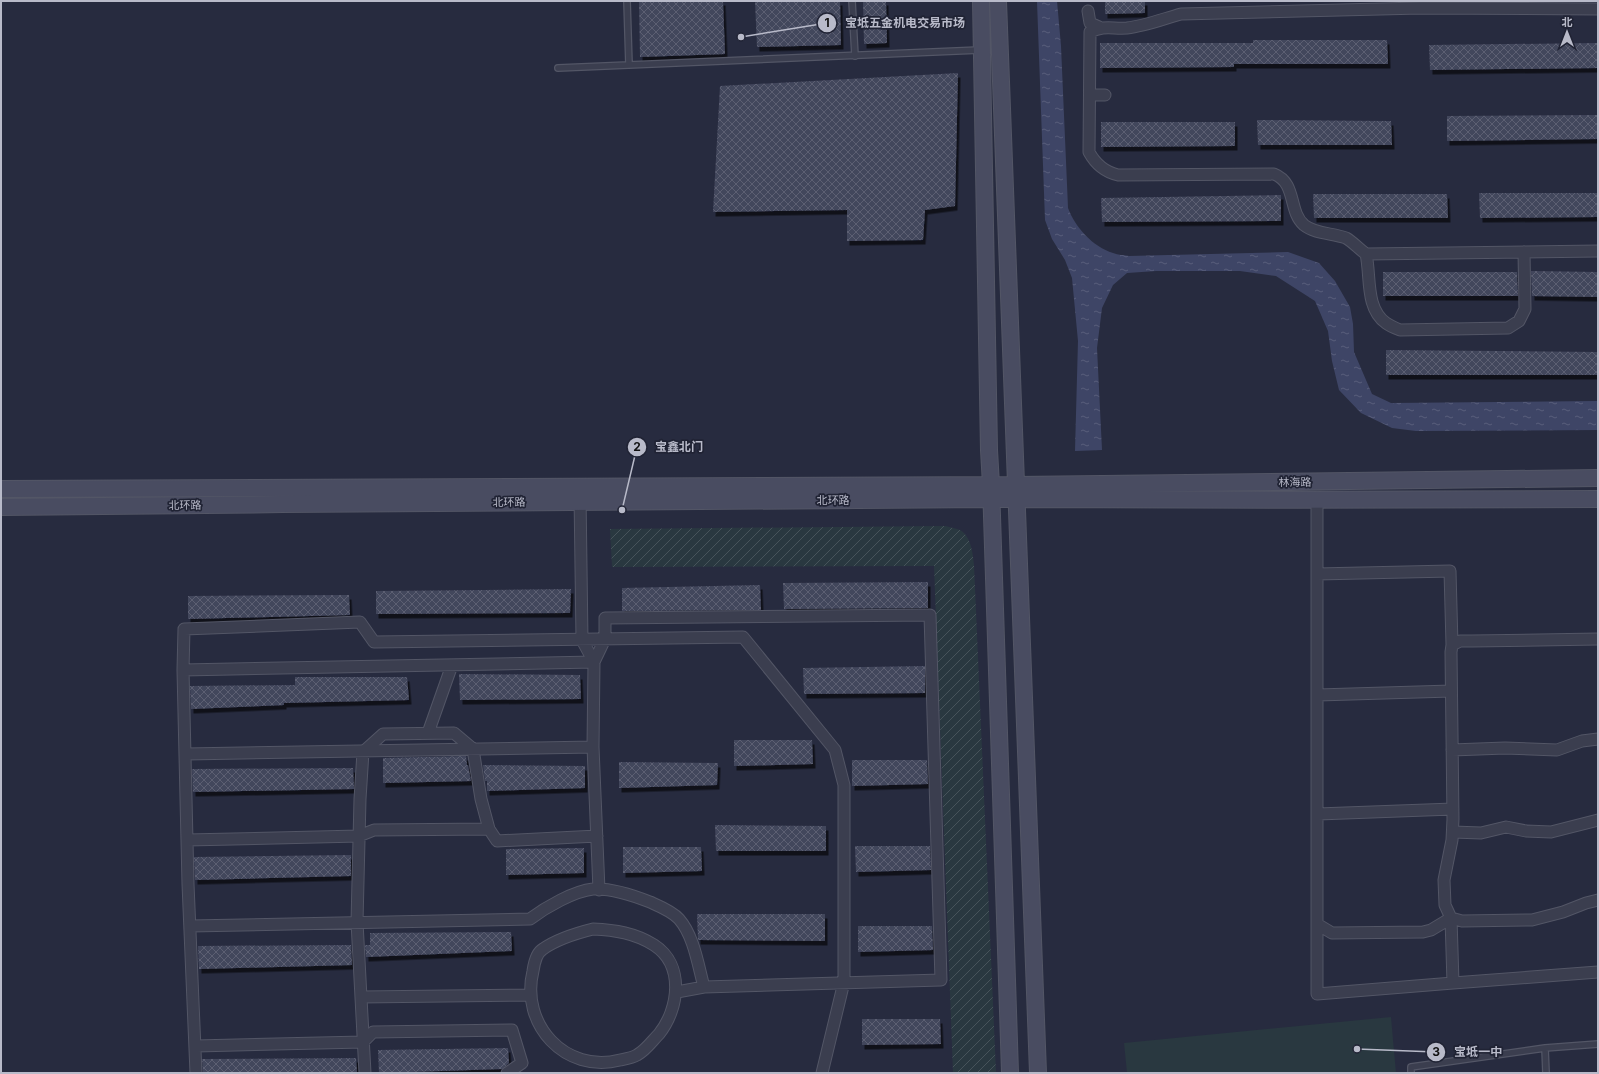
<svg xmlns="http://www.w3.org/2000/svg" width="1599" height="1074" viewBox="0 0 1599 1074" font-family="Inter,'Noto Sans SC',sans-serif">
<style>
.garden{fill:url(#garden-furrows)}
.pitch{fill:#293840}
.water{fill:url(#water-ripples)}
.building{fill:url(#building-cross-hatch);filter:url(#shadow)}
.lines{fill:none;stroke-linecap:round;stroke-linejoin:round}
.service-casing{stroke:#535666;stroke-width:8}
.minor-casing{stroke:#535666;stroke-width:13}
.secondary-casing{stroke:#535666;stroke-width:18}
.service{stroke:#3b3e4f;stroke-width:5.5}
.minor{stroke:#3b3e4f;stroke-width:11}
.secondary{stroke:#494c61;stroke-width:16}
.labels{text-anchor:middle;stroke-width:3.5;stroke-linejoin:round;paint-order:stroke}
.street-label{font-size:11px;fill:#b8bac9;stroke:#202334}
.leader{fill:none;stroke:#b8bac9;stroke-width:1.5}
.callout-dot{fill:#b8bac9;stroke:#202334;stroke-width:1.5}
.mark-label{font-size:12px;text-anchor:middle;font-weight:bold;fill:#111}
.callout-label{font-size:12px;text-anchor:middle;font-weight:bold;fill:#b8bac9;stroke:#202334;stroke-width:3.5;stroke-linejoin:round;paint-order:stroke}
</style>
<defs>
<pattern id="garden-furrows" width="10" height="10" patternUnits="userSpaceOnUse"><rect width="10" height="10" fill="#293840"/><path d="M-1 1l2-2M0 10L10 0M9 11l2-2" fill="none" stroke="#46535a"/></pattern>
<pattern id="water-ripples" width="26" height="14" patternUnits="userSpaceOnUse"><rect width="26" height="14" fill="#3e4566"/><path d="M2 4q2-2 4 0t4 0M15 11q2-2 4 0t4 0" fill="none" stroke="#585e7b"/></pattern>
<pattern id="building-cross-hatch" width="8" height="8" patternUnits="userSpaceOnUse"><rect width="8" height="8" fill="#42465c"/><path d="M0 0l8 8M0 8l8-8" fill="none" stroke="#5b5f72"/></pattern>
<filter id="shadow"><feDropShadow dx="2.5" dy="4.5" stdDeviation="0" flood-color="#0009"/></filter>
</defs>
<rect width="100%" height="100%" fill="#272b3f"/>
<!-- garden -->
<path class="garden" d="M945,526C949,527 955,528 960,530C971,536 973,554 974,565L996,1073H953L934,566L612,567L610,529Z"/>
<!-- pitch -->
<path class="pitch" d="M1391,1017L1396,1073H1127L1124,1043Z"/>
<!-- water -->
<path class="water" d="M1037,1H1057L1061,46L1068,208C1075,227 1093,247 1113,253C1118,255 1124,255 1129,256L1288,252L1319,263L1335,281L1350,307L1353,324L1354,352L1372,394L1391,403L1598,401V430L1416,431L1392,428L1361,413L1339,390L1332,361L1328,331L1315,301L1276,276L1240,271H1156L1127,273L1113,285L1102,308L1097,348L1102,450L1075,451L1078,341L1072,278L1065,260L1052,239L1045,220Z"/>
<!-- building -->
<path class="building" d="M639,1H723L725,54L640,57Z
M755,1H840L841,45L757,47Z
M863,1H886L887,43L864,44Z
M1105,1H1145V13L1105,14Z
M1253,40H1387L1388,64H1234V67L1100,68V43H1253Z
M1598,43V68L1430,70L1429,45Z
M958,73L955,206L925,210L923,240L847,241V210L713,212L720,86Z
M1598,115V139L1447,141V116Z
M1257,120L1391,121L1392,145H1258Z
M1101,122H1235V146L1101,147Z
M1479,193H1598V217L1480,218Z
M1313,194H1447L1448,218H1314Z
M1281,195V221L1102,222L1101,198Z
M1531,271L1598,272V297L1532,296Z
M1383,272H1517L1518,296H1383Z
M1386,350L1598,352V375H1386Z
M928,582V608L784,609L783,583Z
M760,585L761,610L622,611V588Z
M571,589L570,613L376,614V591Z
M349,595L350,615L188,619V596Z
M925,666V693L804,694L803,668Z
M459,674L580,675L581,699L460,700Z
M295,677H407L409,700L284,703V705L191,709L190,686L295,685Z
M734,740H812L813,764L734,766Z
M466,756L467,765H468L471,781L383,783V758Z
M852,760H927L928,784L852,786Z
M619,762L718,763L717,785L619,788Z
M483,765L585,766V788L487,791V781H485Z
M353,768L354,789L193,792L192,769Z
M715,825L826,826V851H716Z
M855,846H930L931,870L856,872Z
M623,847H701L702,871L623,873Z
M584,848V873L506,875V849Z
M351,855V876L195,880L194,857Z
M697,914H825V941L698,940Z
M858,926H932L933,950L858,952Z
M511,932L512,951L366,957L365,945H370V933Z
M351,945L352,965L199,969L198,946Z
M862,1019H940L941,1044L862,1045Z
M508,1048L509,1063L502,1069L379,1073L378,1050Z
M356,1058L357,1073H203L202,1059Z"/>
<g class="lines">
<defs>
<path id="service" d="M627,1L629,65
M852,1L855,56
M558,68L980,50
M1545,1048L1546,1073
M1411,1073V1067L1545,1048L1598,1044"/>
<path id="minor" d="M1598,9L1420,8L1181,14C1163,19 1145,26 1127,28C1112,29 1104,25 1090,32L1089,152C1096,165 1105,172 1118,175L1274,174C1297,183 1288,211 1304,225C1315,234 1333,233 1346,238C1353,242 1359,249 1366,254L1598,251
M1088,11L1090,23L1099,27
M1090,95H1105
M1366,254C1371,276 1365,308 1386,323C1390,326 1395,328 1400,330L1508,328L1519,321L1525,309L1524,252
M580,494L582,640L594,662L593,747L599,890
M1317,501V994L1453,983
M1317,574L1450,571L1452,645
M1598,639L1472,641H1460L1452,645L1451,652L1453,819L1452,840L1444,880L1445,905L1451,918L1462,921L1532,920L1563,912L1586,903L1598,900
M183,670L594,662L605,639V618L930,615L941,980L704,987L677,992
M1318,695L1451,691
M428,733L452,665
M1452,750L1505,748L1557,750L1582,741L1598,739
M186,754L593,747
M1318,814L1453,809
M1453,832L1481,833L1506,827L1526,831L1551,832L1598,820
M187,840L359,836L374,830L489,829L497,841L597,836
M1317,924L1332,933L1423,932L1431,930L1451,918L1453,983L1598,972
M190,926L530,919C546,907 574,891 593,889C610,888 635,896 650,902C659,906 672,911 679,919C694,936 698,965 704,987
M593,929C615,930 635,933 654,945C685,965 679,1009 659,1034C652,1041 646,1050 637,1055C632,1058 625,1059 620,1060C565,1074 520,1024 533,971C534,964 536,953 543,949C557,939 577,933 593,929Z
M361,997L531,995
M196,1046L363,1042L373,1032L512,1030L522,1063L507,1073
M196,1073L188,884L183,670L184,629L360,622L374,642L743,637L835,750L844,785V982L822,1073
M365,1073L357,922L360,799L363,752L383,734L454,733L473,749L481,799L489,829"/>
<path id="secondary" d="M981,1L989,450L991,485L1010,1073
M998,1L1038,1073
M1,489L1017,485L1598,478
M1,507C330,504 659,499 988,499C1191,500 1395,500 1598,499"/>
</defs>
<!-- service casing -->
<use href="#service" class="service-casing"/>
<!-- minor casing -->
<use href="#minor" class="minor-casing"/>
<!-- secondary casing -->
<use href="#secondary" class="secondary-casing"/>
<!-- service -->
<use href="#service" class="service"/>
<!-- minor -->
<use href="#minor" class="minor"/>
<!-- secondary -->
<use href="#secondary" class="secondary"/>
</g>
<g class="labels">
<!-- street labels -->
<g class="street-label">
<text transform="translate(1295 482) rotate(-1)" y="4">林海路</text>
<text x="833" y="504">北环路</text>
<text transform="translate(509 502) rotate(-1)" y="4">北环路</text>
<text transform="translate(185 505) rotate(-1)" y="4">北环路</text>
</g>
</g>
<!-- callouts -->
<path class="leader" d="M741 37L827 23M622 510L637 447M1357 1049L1436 1052"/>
<g class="callout-dot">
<circle cx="741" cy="37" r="4"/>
<circle cx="622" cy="510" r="4"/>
<circle cx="1357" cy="1049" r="4"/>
<circle cx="827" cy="23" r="10"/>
<circle cx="637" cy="447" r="10"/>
<circle cx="1436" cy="1052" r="10"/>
</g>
<g class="mark-label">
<text x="827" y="27">1</text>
<text x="637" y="451">2</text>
<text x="1436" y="1056">3</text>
</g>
<g class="callout-label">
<text x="905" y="27">宝坻五金机电交易市场</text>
<text x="679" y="451">宝鑫北门</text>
<text x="1478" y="1056">宝坻一中</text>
</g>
<!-- border -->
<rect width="1599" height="1074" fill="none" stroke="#b8bac9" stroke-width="4"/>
<!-- north arrow -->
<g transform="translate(1567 32)" stroke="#202334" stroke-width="3" paint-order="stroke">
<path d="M0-3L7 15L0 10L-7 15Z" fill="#b8bac9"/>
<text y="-6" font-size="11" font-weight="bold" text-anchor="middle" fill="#b8bac9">北</text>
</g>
</svg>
